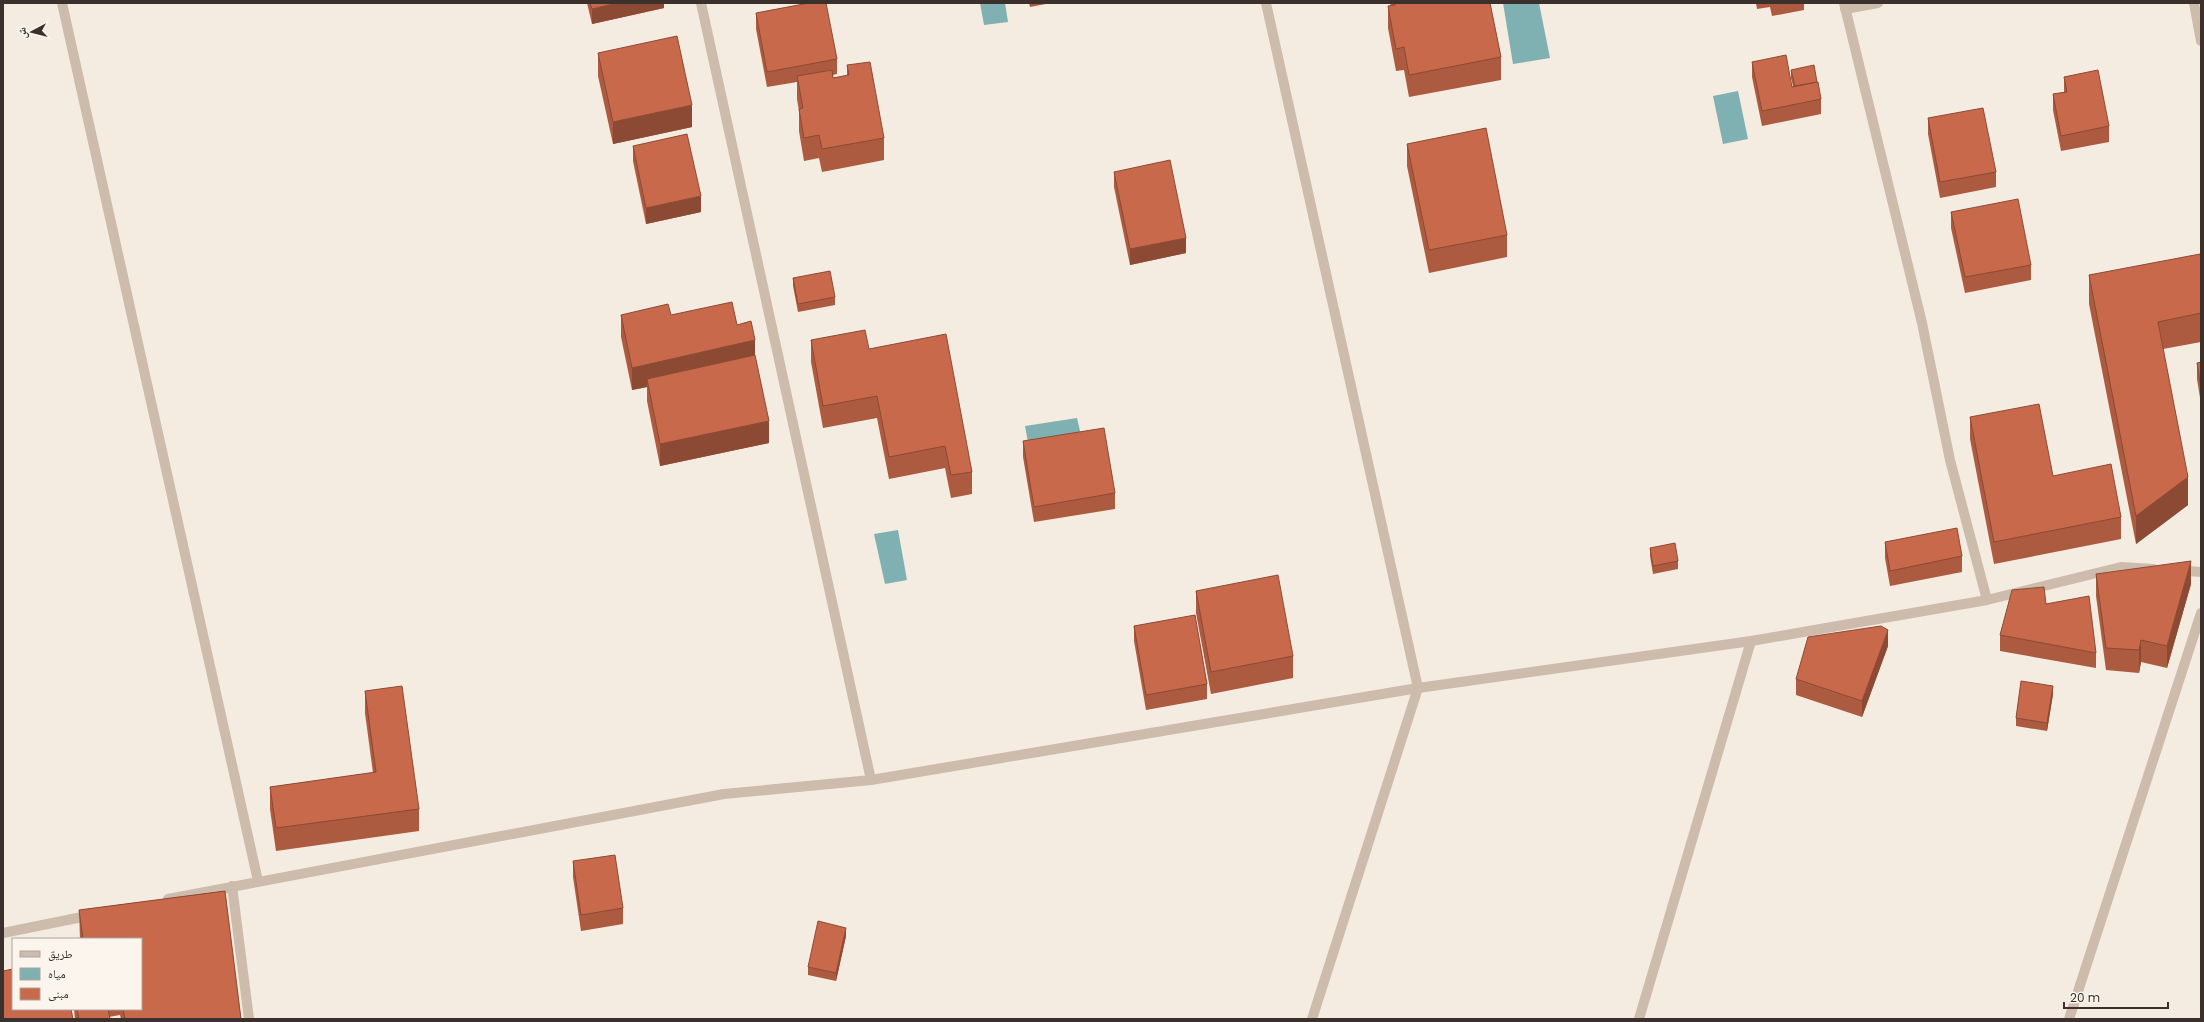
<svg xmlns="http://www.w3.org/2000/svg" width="2204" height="1022" viewBox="0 0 2204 1022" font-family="Poppins,'Noto Naskh Arabic',sans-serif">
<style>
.water{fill:#7fb0b2}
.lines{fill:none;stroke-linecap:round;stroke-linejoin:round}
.minor{stroke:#cdbbac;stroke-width:10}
.wall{fill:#ac5a40}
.shaded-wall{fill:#8c4a34}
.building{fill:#c8694b;stroke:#8c4a34}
</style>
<rect width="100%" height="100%" fill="#f4ebe1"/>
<!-- water -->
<path class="water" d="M980,3H1005L1008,22L984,25Z
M1503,3H1539L1550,58L1513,64Z
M1738,91L1748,139L1723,144L1713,96Z
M1077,418L1083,444L1030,453L1025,426Z
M898,530L907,580L885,584L874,534Z"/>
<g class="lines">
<!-- minor -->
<path class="minor" d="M62,3L258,881
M701,3L871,780
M1266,3L1418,688L1312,1019
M1844,3L1922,323L1950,460L1987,600
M2194,3L2201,41
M1845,9L1878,3
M2177,570L2201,572
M232,886L249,1019
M168,899L724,794L871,780L1418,688L1751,641L1987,600L2121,567L2153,569
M3,933L92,915
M1639,1019L1751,641
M2069,1019L2201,613"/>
</g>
<!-- wall -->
<path class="wall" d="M587,3H664V8L592,24Z
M1029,3H1051L1030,7Z
M1390,3H1490L1501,57V80L1409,97L1404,70L1396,71L1388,28V6H1391Z
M1756,3H1804V10L1772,16L1770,7L1757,9Z
M756,13L837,59V74L833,75V78L847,75V65L884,138V160L822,172L819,158L804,161L799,131V111L797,99V82L767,87L756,29Z
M598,53L692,127L613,144L598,76Z
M1752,62L1792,87L1793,86L1791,78V70L1821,99V114L1762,126L1752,77Z
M2064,77L2109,126V142L2061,151L2053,110V94L2064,92Z
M1928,118L1996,172V187L1940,198L1928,134Z
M1407,144L1507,235V257L1429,273L1407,166Z
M633,146L701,212L646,224L633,161Z
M1114,172L1186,253L1130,265L1114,187Z
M1951,212L2031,265V280L1965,293L1951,228Z
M2201,260V342L2163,349L2188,505L2136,544L2089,304V275Z
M793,278L835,297V305L798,312L793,286Z
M621,315H671L737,325L755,357L769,443L660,466L647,401V387L632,390L621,337Z
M811,340L869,349L972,472V494L951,498L945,468L889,479L877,418L823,428L811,362Z
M2201,362V404L2197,379V363Z
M1970,417L2053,476L2121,517V539L1994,564L1970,439Z
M1023,441L1115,493V509L1034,522L1023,457Z
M1885,542L1962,556V572L1890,586L1885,558Z
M1650,548L1678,561V569L1653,574L1650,556Z
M2096,574L2191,584L2167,668L2141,662L2139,673L2106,670L2096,596Z
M1196,591L1293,656V678L1211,694L1196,613Z
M2046,604L2096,653V668L2000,651V635Z
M1134,626L1207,684V699L1146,710L1134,641Z
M1888,646L1862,717L1796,695V679Z
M365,691L419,809V831L276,851L270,809V787L373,773L365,713Z
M2053,694L2047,731L2016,726V718Z
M573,861L623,908V924L581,931L573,877Z
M225,891L241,1019H121L120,1015L109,1017L110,1019H75L74,1009H141V939H80L79,910Z
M846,936L836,981L808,975V967Z"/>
<!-- shaded-wall -->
<path class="shaded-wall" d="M617,3H664V8L592,24V9Z
M692,105V127L613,144V122Z
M701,196V212L646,224V208Z
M1186,238V253L1130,265V249Z
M755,340V362L647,379V387L632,390V368Z
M769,421V443L660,466V444Z
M2188,477V505L2136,544V516Z
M2191,561V584L2167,668V646Z
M1888,630V646L1862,717V701Z
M2141,640V662L2139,673V650Z
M2053,686V694L2047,731V723Z
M846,928V936L836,981V973Z"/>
<!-- building -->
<path class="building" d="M590,3H617L592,9Z
M809,3H826L837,59L767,72L756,13Z
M1395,3H1490L1501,57L1409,75L1404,47L1396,49L1388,6L1395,5Z
M677,36L692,105L613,122L598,53Z
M1786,55L1792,87L1818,82L1821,99L1762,111L1752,62Z
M870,62L884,138L822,149L819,135L804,138L799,109L803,108L797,76L832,70L833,78L849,75L847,65Z
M1814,65L1817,82L1795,86L1791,70Z
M2098,70L2109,126L2061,136L2053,94L2067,92L2064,77Z
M1983,108L1996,172L1940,182L1928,118Z
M1486,128L1507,235L1429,250L1407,144Z
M687,134L701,196L646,208L633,146Z
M1170,160L1186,238L1130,249L1114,172Z
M2018,199L2031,265L1965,277L1951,212Z
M2200,254L2201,260V313L2158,322L2188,477L2136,516L2089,275Z
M830,271L835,297L798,304L793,278Z
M732,302L737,325L751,321L755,340L632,368L621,315L668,304L671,315Z
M865,330L869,349L946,334L972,472L951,475L945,446L889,457L877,396L823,406L811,340Z
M755,355L769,421L660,444L647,379Z
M2201,362V388L2197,363Z
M2039,404L2053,476L2111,464L2121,517L1994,542L1970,417Z
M1104,428L1115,493L1034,507L1023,441Z
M1957,528L1962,556L1890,571L1885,542Z
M1675,543L1678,561L1653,566L1650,548Z
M2191,561L2167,646L2141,640L2139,650L2106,648L2096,574Z
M1278,575L1293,656L1211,672L1196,591Z
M2044,587L2046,604L2089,596L2096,653L2000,635L2012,590Z
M1195,615L1207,684L1146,695L1134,626Z
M1881,626L1888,630L1862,701L1796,679L1808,637Z
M2021,681L2053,686L2047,723L2016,718Z
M402,686L419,809L276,828L270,787L376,772L365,691Z
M615,855L623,908L581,915L573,861Z
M225,891L241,1019H125L123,1009H141V939H83L79,910Z
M818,921L846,928L836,973L808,967Z
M13,969V1009H71L73,1019H3V971Z
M77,1009H108L110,1019H79Z"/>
<!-- border -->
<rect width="2204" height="1022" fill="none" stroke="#3b302b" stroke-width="8"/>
<!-- legend -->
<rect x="12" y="938" width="130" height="72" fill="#fbf5ee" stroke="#aea6a0"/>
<rect x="20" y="951" width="20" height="6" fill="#cdbbac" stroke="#aea6a0"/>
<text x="48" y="958" font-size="12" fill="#3b302b">طريق</text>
<rect x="20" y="968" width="20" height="12" fill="#7fb0b2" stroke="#aea6a0"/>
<text x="48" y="978" font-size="12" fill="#3b302b">مياه</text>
<rect x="20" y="988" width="20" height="12" fill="#c8694b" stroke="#aea6a0"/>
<text x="48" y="998" font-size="12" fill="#3b302b">مبنى</text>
<!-- north arrow -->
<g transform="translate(32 32) rotate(263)" stroke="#fbf5ee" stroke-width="3" paint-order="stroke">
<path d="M0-3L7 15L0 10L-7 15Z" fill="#3b302b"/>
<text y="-6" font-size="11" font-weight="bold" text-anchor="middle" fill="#3b302b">ش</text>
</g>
<!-- scale -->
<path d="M2064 1002v6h104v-6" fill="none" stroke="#3b302b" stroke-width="2"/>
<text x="2070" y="1002" font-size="12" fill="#3b302b" stroke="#fbf5ee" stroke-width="3" paint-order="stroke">20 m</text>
</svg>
